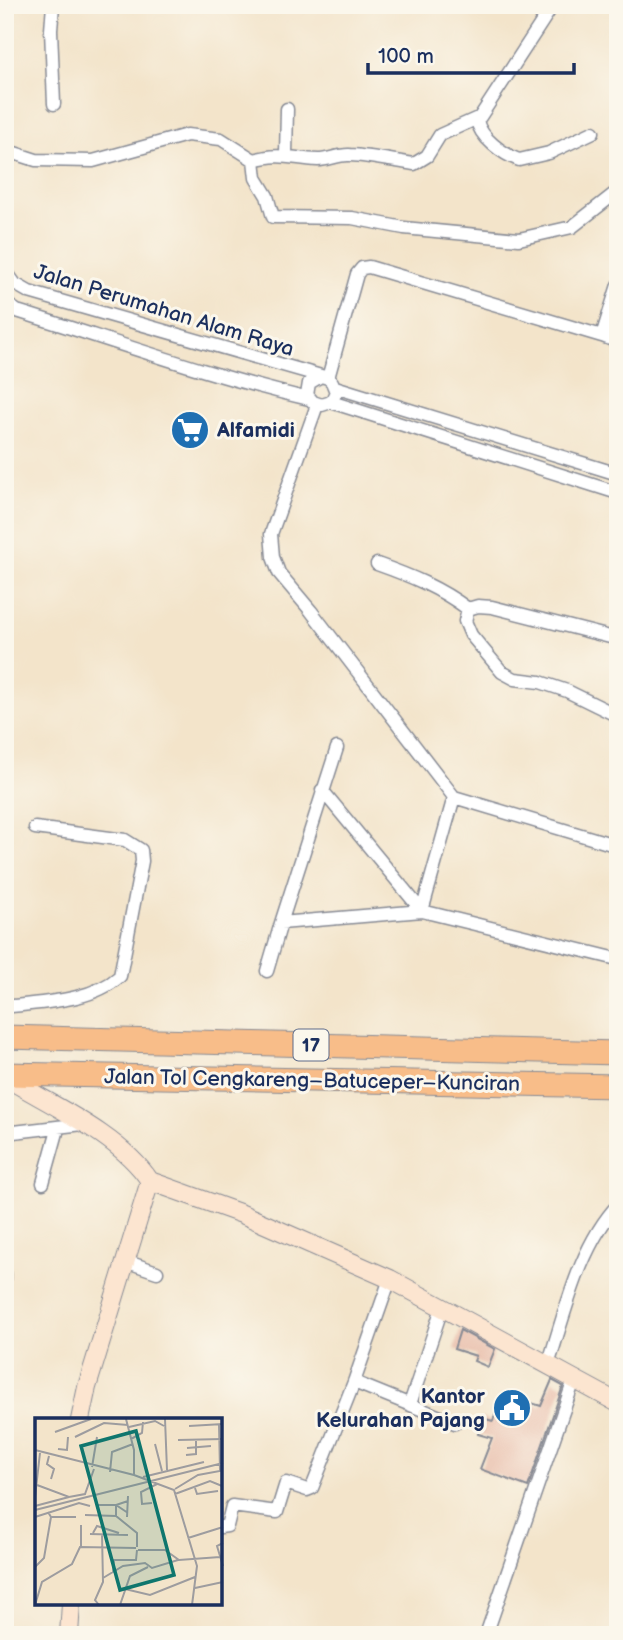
<svg xmlns="http://www.w3.org/2000/svg" width="623" height="1640" viewBox="0 0 623 1640" font-family="'Balsamiq Sans',sans-serif">
<style>
.building{fill:#e5b29e}
.lines{fill:none;stroke-linecap:round;stroke-linejoin:round}
.street-casing{stroke:#878a94;stroke-width:15}
.secondary-casing{stroke:#878a94;stroke-width:20}
.highway-casing{stroke:#878a94;stroke-width:25}
.street{stroke:#fff;stroke-width:12}
.secondary{stroke:#fce5d0;stroke-width:18}
.highway{stroke:#f8bd89;stroke-width:23}
.labels{text-anchor:middle;stroke-width:6;stroke-linejoin:round;paint-order:stroke}
.shield{fill:#fbf7ec;stroke:#5e6b89;stroke-width:2}
.shield-label{font-size:19px;font-weight:bold;fill:#1b2f5e}
.street-label{font-size:21px;fill:#1b2f5e;stroke:#fbf7ec}
.poi-label{font-size:21px;font-weight:bold;fill:#1b2f5e;stroke:#fbf7ec;text-anchor:start}
.inset-road{fill:none;stroke:#9d9c9f;stroke-width:2}
.view{fill:#0f766e;fill-opacity:0.15;stroke:#0f766e;stroke-width:3.5}
.inset-edge{fill:none;stroke:#1b2f5e;stroke-width:3.5}
</style>
<rect width="100%" height="100%" fill="#fbf7ec"/>
<filter id="ink" filterUnits="userSpaceOnUse"><feTurbulence type="fractalNoise" baseFrequency=".0143" numOctaves="2"/><feDisplacementMap in="SourceGraphic" scale="14" xChannelSelector="R" yChannelSelector="G"/><feConvolveMatrix kernelMatrix="1 2 1 2 8 2 1 2 1" color-interpolation-filters="sRGB"/></filter>
<filter id="wash" filterUnits="userSpaceOnUse"><feTurbulence type="fractalNoise" baseFrequency=".00686" numOctaves="4" result="noise"/><feDisplacementMap in="SourceGraphic" scale="28" xChannelSelector="R" yChannelSelector="G"/><feGaussianBlur stdDeviation="1.57" result="paint"/><feColorMatrix in="noise" values="0 0 0 0 0 0 0 0 0 0 0 0 0 0 0 0 0 1.4 0 .05"/><feComposite in="paint" operator="in"/></filter>
<g filter="url(#wash)">
<rect width="100%" height="100%" fill="#f3e4ca"/>
<g id="blocks">
<!-- building -->
<path class="building" d="M460,1330L495,1349L488,1367L474,1361L476,1356L454,1349Z
M552,1380L563,1386L528,1487L480,1469L492,1438L478,1434L482,1418L493,1421L502,1394L541,1406Z"/>
</g>
</g>
<g filter="url(#ink)">
<use href="#blocks" fill-opacity="0" stroke="#878a94" stroke-width="2"/>
<g class="lines">
<defs>
<path id="street" d="M53,5L51,30L54,104
M615,5L618,7
M477,120C480,138 503,154 519,160L549,153L593,132
M5,150L36,160L93,161L187,135L221,139L254,160L256,178L267,196L273,217L352,218L404,228L519,239L572,227L618,191
M286,155L287,109
M254,160C281,152 292,159 318,160C329,160 339,154 350,155C371,156 393,161 414,164L427,156L440,135L480,117L553,5
M5,270L15,284L29,292L328,378L332,382L336,392L331,402L322,405L313,402L307,395L309,383L319,377
M5,303L17,311C114,341 210,376 309,399
M602,336L618,342
M328,378L357,274L362,268L369,267L602,336L618,285
M335,387L618,474
M331,402L618,493
M317,405L271,534L273,557L279,573L311,611L454,797L618,846
M377,564C411,576 440,588 468,609L478,606L492,607L618,639
M468,609L465,621L471,635L502,672L515,679L540,682L567,691L618,716
M322,790L422,911L613,958
M281,923L422,911L454,797
M267,971L281,923L337,748
M5,1007C43,1002 91,1002 120,976L142,861L141,850L125,840L35,828
M5,1133L83,1124
M43,1183L58,1129
M125,1261L157,1272
M5,1273V1279
M548,1365C565,1313 580,1245 618,1205
M354,1382L455,1423
M410,1404L442,1308
M220,1527L227,1526L232,1506L277,1512L286,1483L307,1490L312,1488L354,1382L390,1279
M486,1635L574,1380"/>
<path id="secondary" d="M5,1077C51,1105 121,1136 150,1181L87,1387L80,1420
M150,1181L242,1214L390,1279L618,1403
M69,1635L71,1603"/>
<path id="highway" d="M5,1037L618,1053
M5,1074L618,1086"/>
</defs>
<!-- street casing -->
<use href="#street" class="street-casing"/>
<!-- secondary casing -->
<use href="#secondary" class="secondary-casing"/>
<!-- highway casing -->
<use href="#highway" class="highway-casing"/>
<!-- street -->
<use href="#street" class="street"/>
<!-- secondary -->
<use href="#secondary" class="secondary"/>
<!-- highway -->
<use href="#highway" class="highway"/>
</g>
</g>
<!-- icons -->
<defs>
<symbol id="supermarket-disc" viewBox="-11 -11 22 22"><circle r="9.5" fill="#1f6fb2" stroke="#fbf7ec"/><path d="M-6-5.5h2.5l.6 2H6L4.5 2H-2.5L-4.4-4H-6ZM-1.5 3.2a1.3 1.3 0 1 0 .1 0ZM3 3.2a1.3 1.3 0 1 0 .1 0Z" fill="#fff"/></symbol>
<symbol id="civic-disc" viewBox="-11 -11 22 22"><circle r="9.5" fill="#1f6fb2" stroke="#fbf7ec"/><path d="M-.6-6.5H3V-4.5H.6V-3L4-1V1h2V6H-6V1h2V-1L-.6-3ZM-1.2 2.5V6h2.4V2.5Z" fill="#fff"/></symbol>
</defs>
<g fill-rule="evenodd">
<use href="#supermarket-disc" x="168" y="408" width="44" height="44"/>
<use href="#civic-disc" x="490" y="1386" width="44" height="44"/>
</g>
<g class="labels">
<!-- shield labels -->
<rect class="shield" x="293.5" y="1029.5" width="35" height="31" rx="5"/>
<g class="shield-label">
<text x="311" y="1052">17</text>
</g>
<!-- street labels -->
<g class="street-label">
<text transform="translate(164 310) rotate(17)" y="7">Jalan Perumahan Alam Raya</text>
<text transform="translate(312 1080) rotate(1)" y="7">Jalan Tol Cengkareng–Batuceper–Kunciran</text>
</g>
<!-- poi labels -->
<g class="poi-label">
<text x="217" y="437">Alfamidi</text>
<text x="485" y="1403" text-anchor="end">Kantor<tspan x="485" dy="24">Kelurahan Pajang</tspan></text>
</g>
</g>
<!-- overview -->
<g transform="translate(35 1418)">
<rect width="187" height="187" fill="#f3e4ca"/>
<path class="inset-road" d="M91,1L99,32V57L139,72L162,148L157,187M130,1L132,52M154,8L188,6M94,9L120,3L129,8M20,14L56,1M40,19L69,5L93,7M96,21L107,15L108,4M143,22L188,21M120,26L127,53M152,30L176,28M23,31L32,32L33,19M0,32L99,57M151,37L161,36V22M14,38L12,46L19,51L16,61M57,49L62,19M75,54L77,34L98,26M108,59L169,44M2,67L34,79L50,76L59,51M160,70L162,76L183,73M140,71L163,57L185,53L184,6M140,76L175,63L187,68M0,79L5,35M117,85L107,86L106,74L122,66M63,87H81L93,95M0,88L34,79M0,92L188,45M13,94L16,99H41M50,97L81,98L102,115V129M81,98V87L93,83M0,99L44,85L55,88M92,99L93,78M58,115L62,108L84,115M55,116L93,117M153,120L188,109M188,125L182,128L188,148M46,129V107M103,132H130L144,142L185,139M0,149L9,140L16,99M78,154L79,142H101L102,132M68,160L88,148L110,145L117,150L143,142M160,170L188,164M90,171L115,177L160,159M0,187L7,164L37,146L45,129L101,130M64,187L60,182L68,164L67,116M85,187L95,158L113,149"/>
<path class="view" d="M101,13L139,157L85,172L46,28Z"/>
<rect width="187" height="187" class="inset-edge"/>
</g>
<!-- margin -->
<rect width="623" height="1640" fill="none" stroke="#fbf7ec" stroke-width="28"/>
<!-- scale -->
<path d="M368 63v10h206v-10" fill="none" stroke="#1b2f5e" stroke-width="3.5"/>
<text x="378" y="63" font-size="21" fill="#1b2f5e" stroke="#fbf7ec" stroke-width="5" paint-order="stroke">100 m</text>
</svg>
